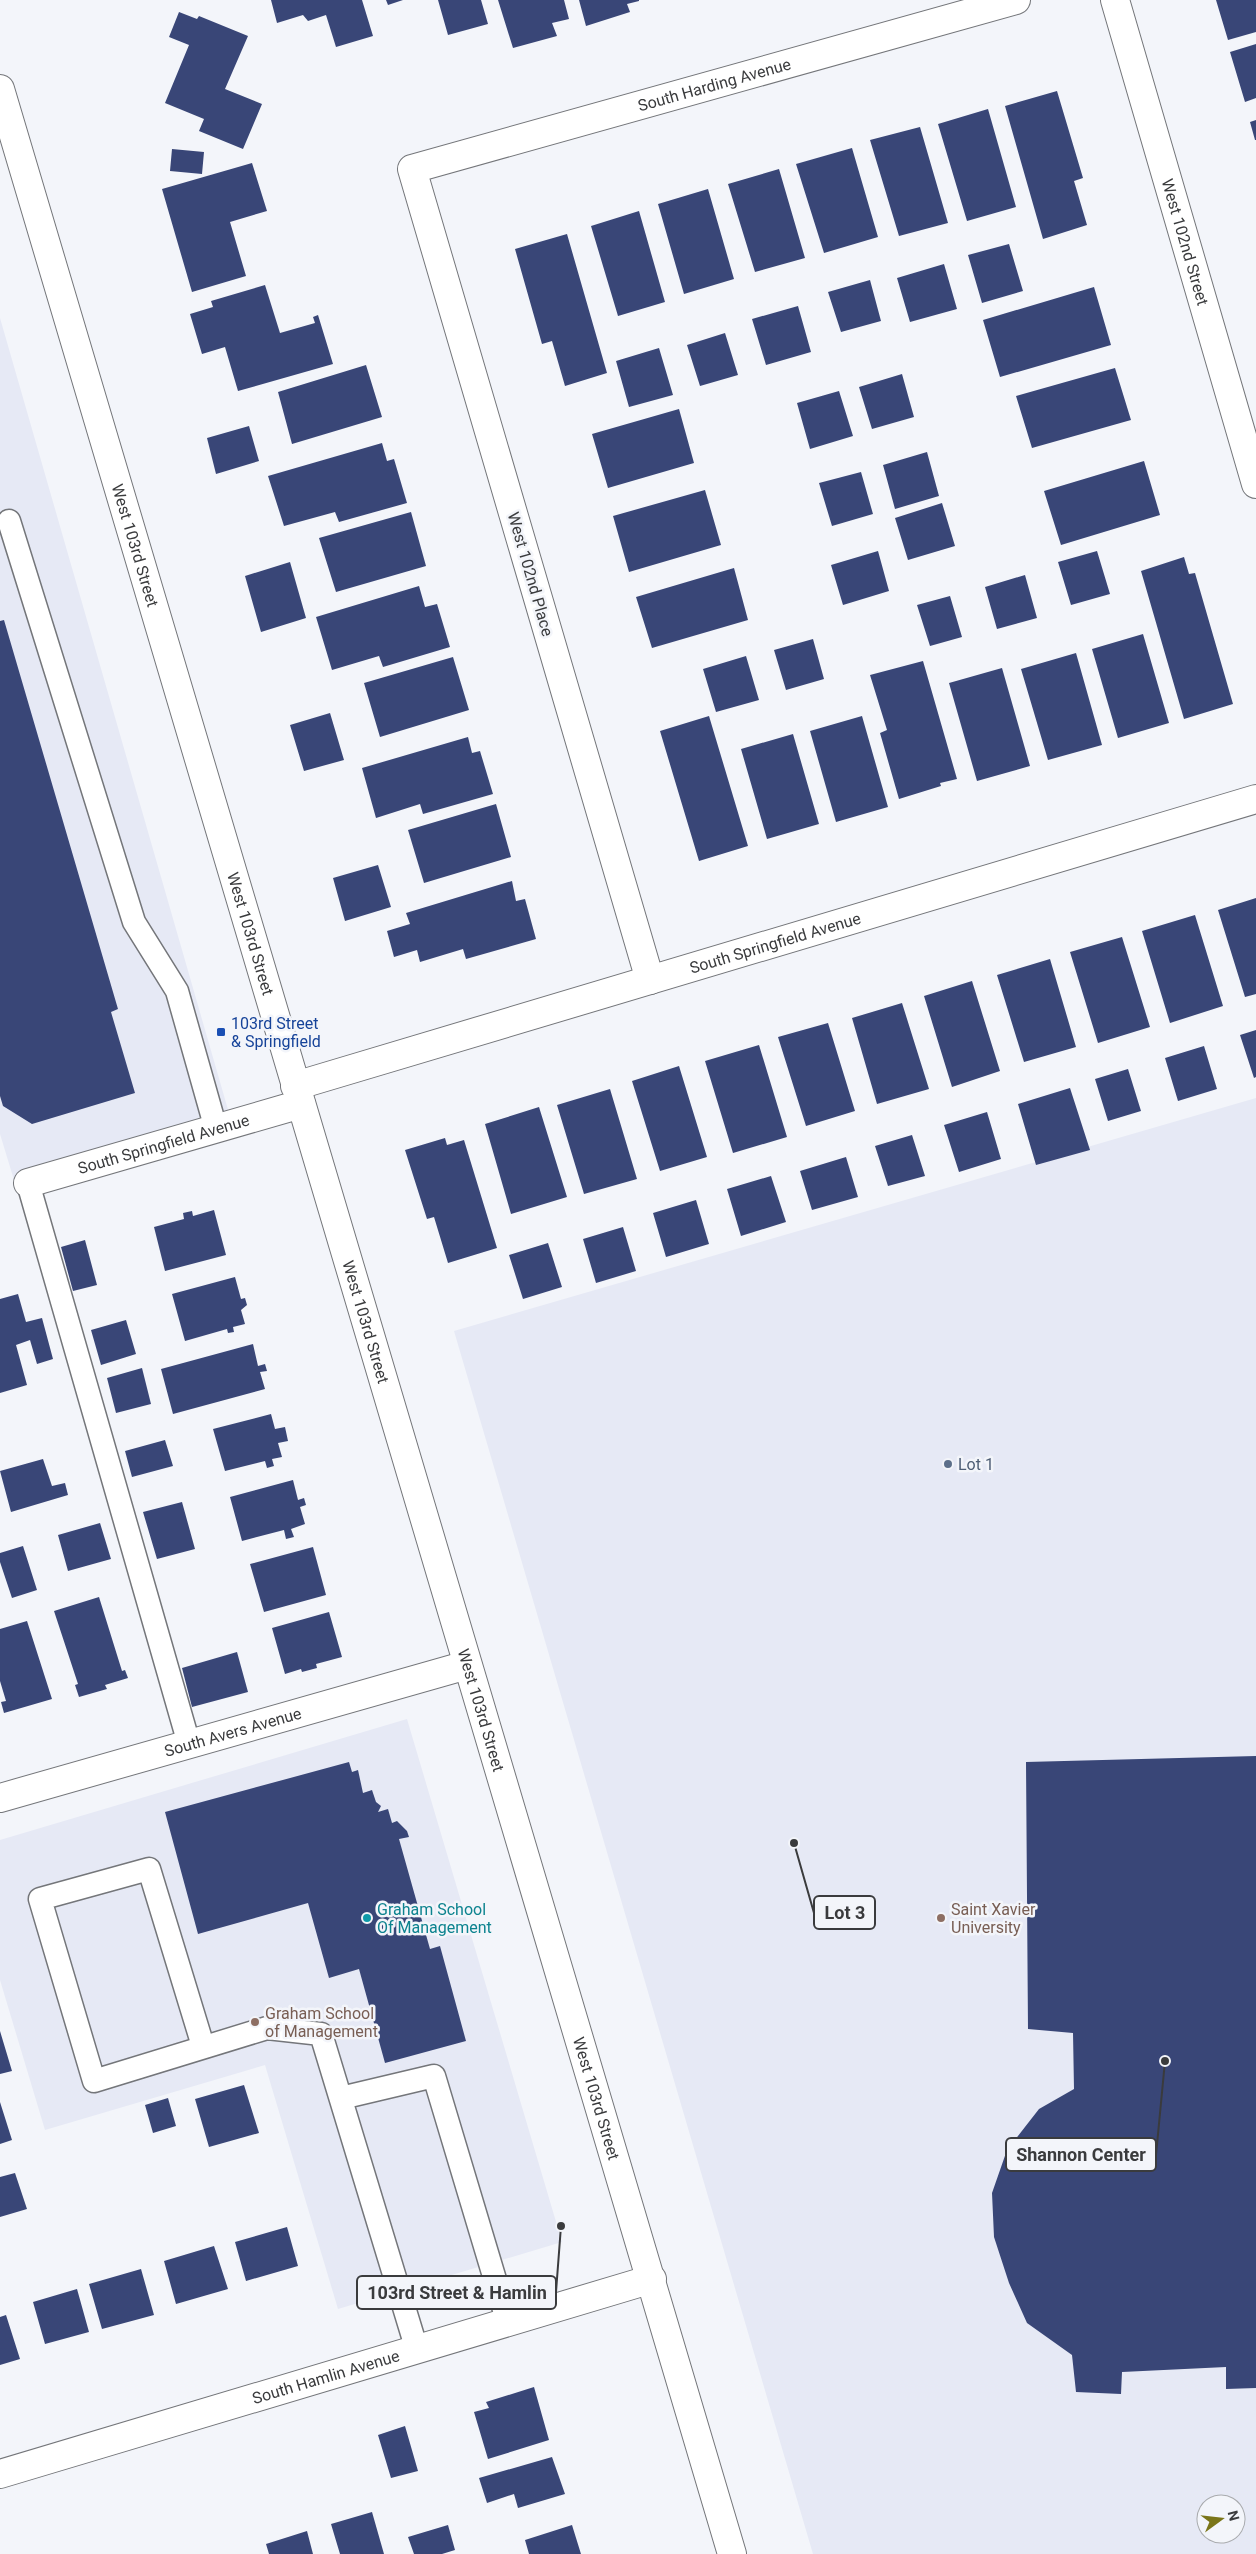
<svg xmlns="http://www.w3.org/2000/svg" width="1256" height="2554" viewBox="0 0 1256 2554" font-family="Roboto,sans-serif">
<style>
.built{fill:#e6e9f5;fill-rule:evenodd}
.building{fill:#394677}
.lines{fill:none;stroke-linecap:round;stroke-linejoin:round}
.service-casing{stroke:#74767a;stroke-width:25}
.minor-casing{stroke:#74767a;stroke-width:30}
.secondary-casing{stroke:#74767a;stroke-width:30}
.service{stroke:#fff;stroke-width:22}
.minor{stroke:#fff;stroke-width:28}
.secondary{stroke:#fff;stroke-width:28}
.transit-dot{fill:#1a4fb4;stroke:#f3f5fa;stroke-width:2}
.service-dot{fill:#5c6f8a;stroke:#f3f5fa;stroke-width:2}
.culture-dot{fill:#0f9aa8;stroke:#f3f5fa;stroke-width:2}
.education-dot{fill:#8d6e63;stroke:#f3f5fa;stroke-width:2}
.labels{text-anchor:middle;stroke-width:5;stroke-linejoin:round;paint-order:stroke}
.street-label{font-size:16px;fill:#3a3b3d;stroke:#f3f5fa}
.transit-label{font-size:16px;fill:#164399;stroke:#f3f5fa;text-anchor:start}
.service-label{font-size:16px;fill:#4e5e75;stroke:#f3f5fa;text-anchor:start}
.culture-label{font-size:16px;fill:#0d838f;stroke:#f3f5fa;text-anchor:start}
.education-label{font-size:16px;fill:#785e54;stroke:#f3f5fa;text-anchor:start}
.leader{fill:none;stroke:#3a3b3d;stroke-width:2}
.callout-dot{fill:#3a3b3d;stroke:#f3f5fa;stroke-width:2}
.callout{fill:#f3f5fa;stroke:#3a3b3d;stroke-width:2}
.callout-label{font-size:18px;text-anchor:middle;font-weight:bold;fill:#3a3b3d}
</style>
<rect width="100%" height="100%" fill="#f3f5fa"/>
<!-- built -->
<path class="built" d="M0,318L231,1120L14,1180L0,1134Z
M1256,1098V2554H813L454,1331ZM1206,2504H1236V2534H1206Z
M407,1719L562,2242L338,2309L265,2065L45,2130L0,1980V1840Z"/>
<!-- building -->
<path class="building" d="M271,0H362L373,36L336,47L326,15L308,21L303,15L277,23Z
M386,0H403L388,5Z
M438,0H481L488,24L448,35Z
M498,0H564L569,19L552,23L557,36L513,48Z
M579,0H639V1L627,4L630,12L586,26Z
M1216,0H1256V32L1228,40Z
M179,12L197,19L199,16L248,36L225,89L262,104L243,149L199,131L204,119L165,103L189,45L169,37Z
M1256,44V98L1245,102L1230,52Z
M1057,91L1083,178L1074,181L1087,225L1043,239L1005,106Z
M988,109L1016,207L967,221L938,124Z
M1256,120V140H1255L1250,122Z
M920,127L948,223L899,236L870,140Z
M852,148L878,237L824,253L796,164Z
M172,149L204,152L202,174L170,171Z
M252,163L267,211L230,222L246,276L192,292L162,189Z
M779,169L805,258L755,272L728,184Z
M708,189L734,279L684,294L658,204Z
M639,211L665,302L618,316L591,226Z
M567,234L607,373L565,386L552,341L542,344L515,249Z
M1009,244L1023,291L982,303L968,255Z
M944,264L957,309L910,322L897,278Z
M870,280L881,321L841,332L828,292Z
M265,285L280,333L315,323L313,317L318,315L333,364L238,391L225,347L202,354L190,314L213,307L211,301Z
M1094,287L1111,345L1000,377L983,320Z
M798,306L811,352L766,365L752,319Z
M725,333L738,375L700,386L687,345Z
M659,348L673,395L629,407L616,361Z
M366,365L382,417L292,444L278,392Z
M1115,368L1131,420L1032,448L1016,396Z
M902,374L914,417L872,429L859,387Z
M839,391L853,436L810,449L797,403Z
M679,409L694,463L608,488L592,434Z
M249,426L259,461L216,474L207,438Z
M382,443L387,461L394,459L407,503L339,522L335,512L284,526L268,476Z
M927,452L939,496L895,509L883,465Z
M1144,461L1160,515L1061,545L1044,491Z
M861,472L873,514L832,526L819,483Z
M705,490L721,545L629,572L613,516Z
M942,503L955,546L908,560L895,518Z
M411,512L426,566L336,592L319,538Z
M878,551L889,591L843,605L831,565Z
M1097,551L1110,594L1071,605L1058,562Z
M1184,557L1189,574L1195,573L1233,704L1184,719L1141,571Z
M290,562L306,618L261,632L245,576Z
M734,568L748,620L652,648L636,597Z
M1025,575L1037,618L997,629L985,587Z
M419,586L425,607L437,604L450,647L383,667L379,656L332,670L316,617Z
M950,596L962,637L930,646L917,605Z
M4,620L118,1009L111,1012L135,1093L32,1124L3,1106L0,1096V621Z
M1143,634L1169,723L1118,738L1092,649Z
M813,639L824,679L786,690L774,650Z
M1076,653L1102,745L1048,760L1021,669Z
M746,656L759,700L716,712L703,669Z
M453,657L469,710L380,737L364,683Z
M923,661L957,779L940,783L941,786L899,799L880,733L887,730L870,675Z
M1002,668L1030,766L977,781L949,683Z
M330,713L344,760L304,771L290,725Z
M709,716L748,846L699,861L660,731Z
M862,716L888,807L836,822L810,731Z
M793,734L819,824L767,839L741,749Z
M468,737L472,753L480,751L493,794L423,814L420,804L376,818L362,768Z
M496,804L511,857L424,883L408,830Z
M378,865L391,907L345,921L333,878Z
M512,881L516,901L525,899L536,939L466,959L463,949L420,962L417,950L394,957L387,931L410,924L406,913Z
M1256,898V994L1245,997L1218,910Z
M1195,915L1223,1006L1170,1023L1142,931Z
M1122,937L1150,1027L1098,1043L1070,952Z
M1050,959L1076,1047L1024,1062L997,975Z
M972,981L1000,1071L952,1087L924,996Z
M902,1003L929,1089L877,1104L852,1018Z
M828,1023L855,1111L806,1126L778,1037Z
M1256,1030V1077L1254,1078L1240,1035Z
M759,1045L787,1137L733,1153L705,1061Z
M1204,1046L1217,1089L1178,1101L1165,1058Z
M679,1066L707,1157L660,1171L632,1081Z
M1128,1069L1141,1111L1108,1121L1095,1079Z
M1070,1088L1090,1150L1036,1165L1018,1104Z
M610,1089L637,1179L584,1194L557,1105Z
M539,1107L567,1197L511,1214L485,1124Z
M987,1112L1001,1159L959,1172L944,1125Z
M912,1135L925,1176L888,1186L875,1146Z
M445,1138L447,1145L464,1140L497,1248L448,1263L434,1217L427,1219L405,1150Z
M846,1157L858,1197L812,1210L800,1171Z
M771,1176L786,1222L741,1236L727,1189Z
M696,1200L709,1244L666,1257L653,1213Z
M214,1210L226,1255L165,1271L154,1227L184,1219L183,1213L192,1211L193,1216Z
M623,1227L636,1271L596,1283L583,1239Z
M85,1240L97,1285L73,1291L61,1247Z
M548,1243L562,1287L523,1299L509,1255Z
M235,1277L241,1299L245,1298L247,1305L241,1310L245,1324L233,1327L234,1332L228,1333L227,1329L185,1341L172,1294Z
M18,1294L26,1322L42,1318L53,1359L37,1364L30,1340L16,1345L27,1385L0,1393V1299Z
M126,1320L136,1354L101,1365L91,1330Z
M253,1344L258,1366L265,1364L267,1371L260,1372L265,1389L173,1414L161,1369Z
M142,1368L151,1404L116,1413L107,1378Z
M271,1414L275,1429L285,1427L288,1441L278,1443L282,1457L272,1459L274,1466L267,1468L265,1461L225,1471L213,1429Z
M165,1440L173,1466L132,1477L125,1451Z
M43,1459L52,1486L65,1483L68,1495L11,1512L0,1471Z
M293,1480L298,1500L304,1498L306,1505L300,1507L305,1524L291,1529L294,1537L286,1539L284,1530L242,1541L230,1497Z
M182,1502L195,1549L157,1559L143,1512Z
M100,1523L111,1559L68,1571L58,1535Z
M23,1546L37,1590L12,1598L0,1562V1553Z
M313,1547L326,1595L264,1612L250,1564Z
M99,1597L122,1671L125,1670L128,1678L105,1685L107,1689L79,1697L75,1685L78,1684L54,1611Z
M329,1612L342,1657L316,1664L317,1668L302,1672L301,1669L285,1674L272,1628Z
M27,1621L52,1699L4,1713L1,1702L6,1701L0,1681V1629Z
M237,1652L248,1692L192,1707L182,1668Z
M1256,1756V2388L1226,2389V2367L1122,2372L1121,2394L1076,2392L1072,2355L1027,2323L1009,2283L994,2237L992,2193L1007,2150L1039,2109L1074,2089L1073,2033L1028,2029L1026,1762Z
M349,1762L352,1772L358,1770L363,1793L372,1790L376,1802L381,1806L378,1812L388,1809L392,1823L397,1821L407,1831L409,1837L399,1839L430,1949L440,1946L466,2041L385,2063L359,1969L329,1978L308,1903L198,1934L165,1812Z
M0,2031L12,2071L0,2074Z
M244,2085L259,2133L209,2147L195,2099Z
M168,2098L176,2126L153,2133L145,2105Z
M0,2102L12,2140L0,2144Z
M15,2173L27,2209L0,2217V2177Z
M287,2227L298,2266L246,2281L235,2242Z
M214,2246L228,2289L176,2304L164,2261Z
M141,2269L154,2315L102,2329L89,2284Z
M77,2289L89,2332L45,2344L33,2302Z
M6,2315L20,2359L0,2365V2317Z
M534,2387L549,2440L488,2459L474,2412L489,2408L486,2402Z
M405,2426L418,2471L391,2478L378,2435Z
M552,2457L565,2494L518,2508L514,2494L487,2503L479,2478Z
M372,2512L384,2554H340L331,2524Z
M448,2525L455,2550L442,2554H414L408,2537Z
M572,2525L581,2554H529L525,2540Z
M307,2531L313,2554H269L266,2544Z"/>
<g class="lines">
<defs>
<path id="service" d="M9,521L134,922L177,991L216,1129
M28,1183L189,1744
M203,2046L149,1869L40,1899L94,2081L267,2028L321,2034L417,2350
M341,2098L434,2076L508,2323"/>
<g id="minor">
<path id="s1" d="M1115,0L1256,484"/>
<path id="s2" d="M650,980L412,169L1016,0"/>
<path id="s3" d="M295,1086L1256,799"/>
<path id="s4" d="M28,1183L301,1104"/>
<path id="s5" d="M0,1798L467,1665"/>
<path id="s6" d="M0,2474L652,2279"/>
</g>
<g id="secondary">
<path id="s7" d="M0,89L732,2554"/>
</g>
</defs>
<!-- service casing -->
<use href="#service" class="service-casing"/>
<!-- minor casing -->
<use href="#minor" class="minor-casing"/>
<!-- secondary casing -->
<use href="#secondary" class="secondary-casing"/>
<!-- service -->
<use href="#service" class="service"/>
<!-- minor -->
<use href="#minor" class="minor"/>
<!-- secondary -->
<use href="#secondary" class="secondary"/>
</g>
<!-- markers -->
<rect class="transit-dot" x="216" y="1027" width="10" height="10" rx="2.5"/>
<circle class="service-dot" cx="948" cy="1464" r="5"/>
<circle class="culture-dot" cx="367" cy="1918" r="5"/>
<g class="education-dot">
<circle cx="941" cy="1918" r="5"/>
<circle cx="255" cy="2022" r="5"/>
</g>
<g class="labels">
<!-- street labels -->
<g class="street-label">
<text dy="6" stroke="none"><textPath href="#s2" startOffset="1159">South Harding Avenue</textPath></text>
<text dy="6" stroke="none"><textPath href="#s1" startOffset="252">West 102nd Street</textPath></text>
<text dy="6" stroke="none"><textPath href="#s7" startOffset="476">West 103rd Street</textPath></text>
<text transform="translate(531 574) rotate(74)" y="6">West 102nd Place</text>
<text dy="6" stroke="none"><textPath href="#s7" startOffset="881">West 103rd Street</textPath></text>
<text dy="6" stroke="none"><textPath href="#s3" startOffset="501">South Springfield Avenue</textPath></text>
<text dy="6" stroke="none"><textPath href="#s4" startOffset="141">South Springfield Avenue</textPath></text>
<text dy="6" stroke="none"><textPath href="#s7" startOffset="1286">West 103rd Street</textPath></text>
<text dy="6" stroke="none"><textPath href="#s7" startOffset="1691">West 103rd Street</textPath></text>
<text dy="6" stroke="none"><textPath href="#s5" startOffset="242">South Avers Avenue</textPath></text>
<text dy="6" stroke="none"><textPath href="#s7" startOffset="2096">West 103rd Street</textPath></text>
<text dy="6" stroke="none"><textPath href="#s6" startOffset="340">South Hamlin Avenue</textPath></text>
</g>
<!-- transit labels -->
<g class="transit-label">
<text x="231" y="1029">103rd Street<tspan x="231" dy="18">&amp; Springfield</tspan></text>
</g>
<!-- service labels -->
<g class="service-label">
<text x="958" y="1470">Lot 1</text>
</g>
<!-- culture labels -->
<g class="culture-label">
<text x="377" y="1915">Graham School<tspan x="377" dy="18">Of Management</tspan></text>
</g>
<!-- education labels -->
<g class="education-label">
<text x="951" y="1915">Saint Xavier<tspan x="951" dy="18">University</tspan></text>
<text x="265" y="2019">Graham School<tspan x="265" dy="18">of Management</tspan></text>
</g>
</g>
<!-- callouts -->
<path class="leader" d="M794 1843L814 1913M1165 2061L1156 2155M561 2226L556 2292"/>
<g class="callout-dot">
<circle cx="794" cy="1843" r="5"/>
<circle cx="1165" cy="2061" r="5"/>
<circle cx="561" cy="2226" r="5"/>
</g>
<g class="callout">
<rect x="814" y="1896" width="61" height="33" rx="5"/>
<rect x="1006" y="2138" width="150" height="33" rx="5"/>
<rect x="357" y="2276" width="199" height="33" rx="5"/>
</g>
<g class="callout-label">
<text x="845" y="1919">Lot 3</text>
<text x="1081" y="2161">Shannon Center</text>
<text x="457" y="2299">103rd Street &amp; Hamlin</text>
</g>
<!-- north arrow -->
<g transform="translate(1221 2519) rotate(75)"><circle r="24" fill="#f3f5fa" stroke="#a9abae"/>
<path d="M0-4L9 19L0 12L-9 19Z" fill="#7a7519"/>
<text y="-8" font-size="14" font-weight="bold" text-anchor="middle" fill="#3a3b3d">N</text>
</g>
</svg>
